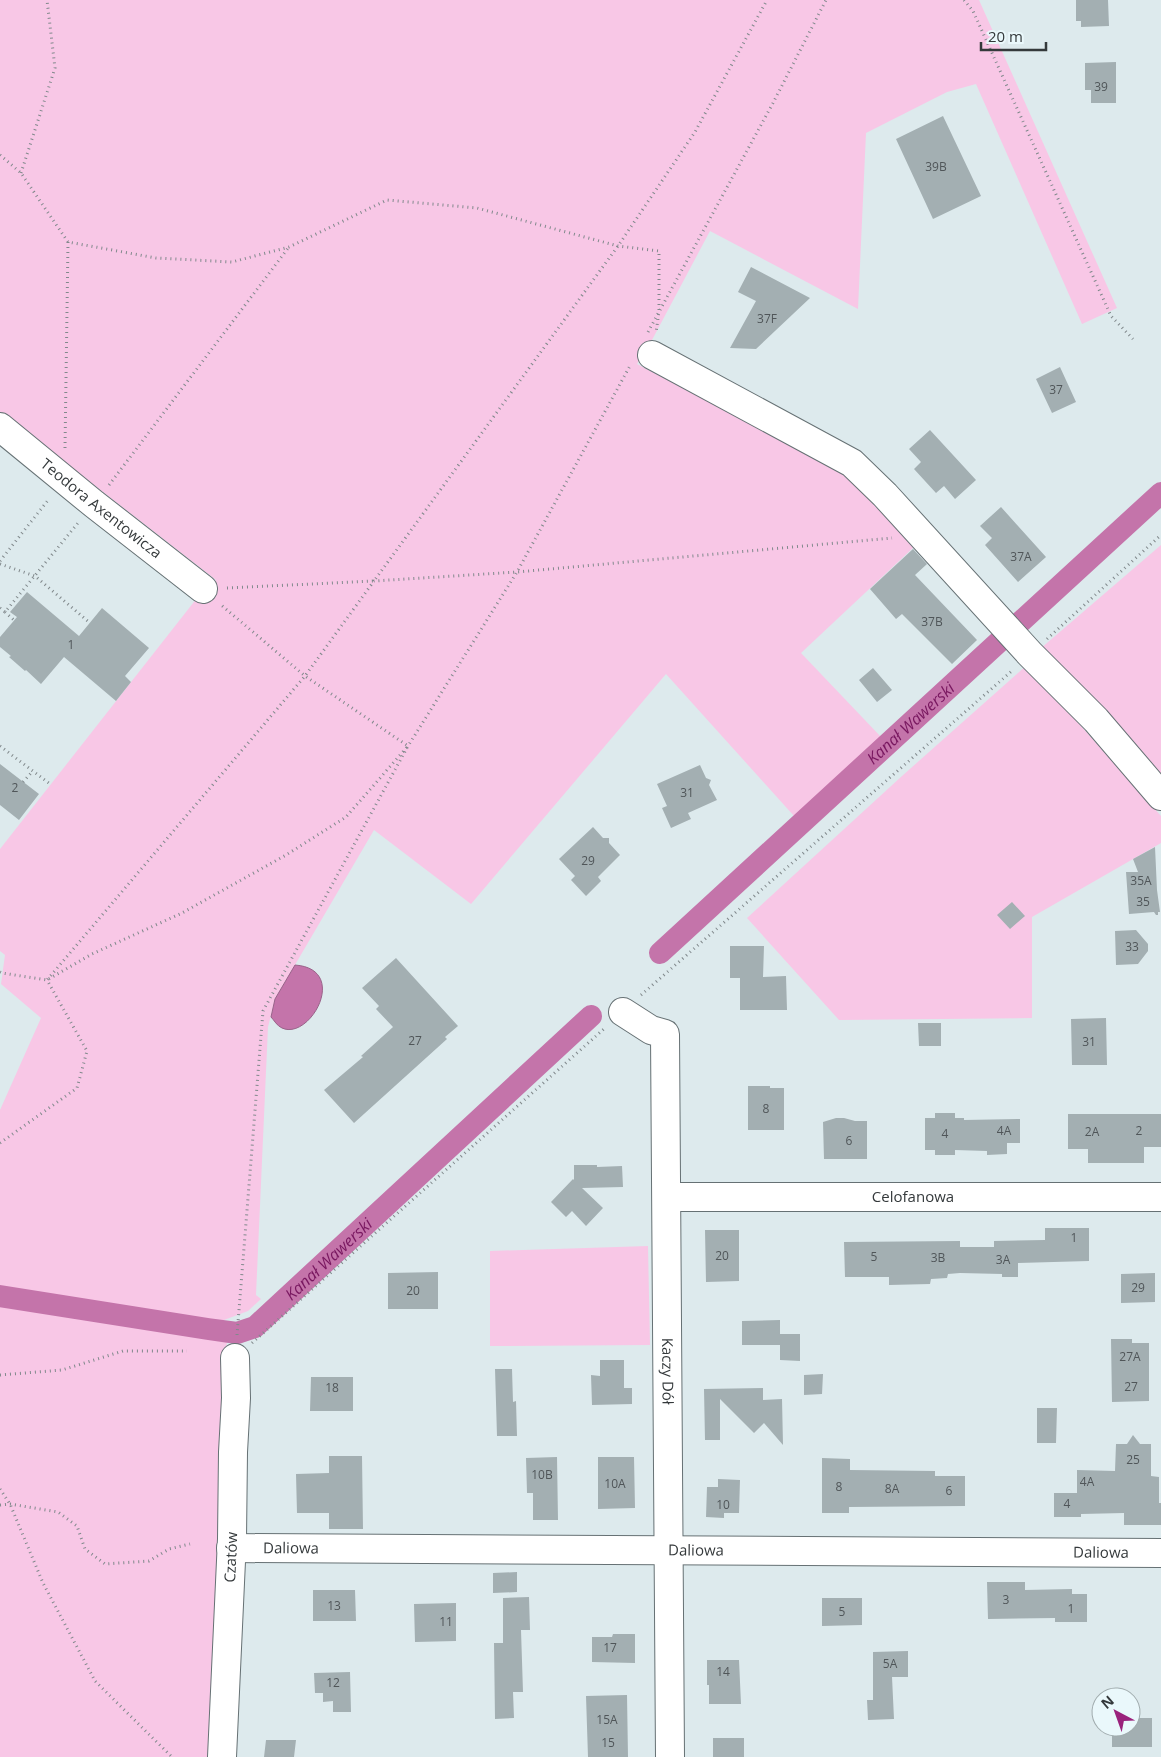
<svg xmlns="http://www.w3.org/2000/svg" width="1161" height="1757" viewBox="0 0 1161 1757" font-family="'Open Sans',sans-serif">
<style>
.green{fill:#f8c7e6}
.water{fill:#c474aa;stroke:#996289}
.lines{fill:none;stroke-linecap:round;stroke-linejoin:round}
.canal{stroke:#c474aa;stroke-width:22}
.building{fill:#a3afb2}
.minor-casing{stroke:#667174;stroke-width:30}
.path{stroke:#81898c;stroke-width:3;stroke-dasharray:1 4;stroke-linecap:butt}
.minor{stroke:#fff;stroke-width:28}
.labels{text-anchor:middle;stroke-width:4.5;stroke-linejoin:round;paint-order:stroke}
.number-label{font-size:12px;fill:#505659}
.street-label{font-size:15px;fill:#34393b;stroke:#eaf8fb}
.water-label{font-size:16px;font-style:italic;fill:#791860;stroke:#eaf8fb}
</style>
<rect width="100%" height="100%" fill="#ddeaed"/>
<!-- green -->
<path class="green" d="M0,0H979L1117,308L1082,324L976,84L947,92L866,133L858,309L710,231L652,340L637,364L842,471L914,547L801,653L882,738L794,816L666,674L471,904L374,830L275,999L268,1027L256,1295L261,1299L248,1311L224,1320L228,1337L221,1374L229,1395L209,1757H0V1110L41,1018L1,984L5,955L0,951V849L197,598L216,580L0,412Z
M1161,545V773L1159,774L1040,649Z
M1027,665L1161,816V843L1032,917V1018L839,1020L747,918L902,776Z
M648,1246L650,1345L490,1346V1251Z"/>
<!-- water -->
<path class="water" d="M295,965C350,969 310,1041 282,1028C277,1026 274,1020 271,1017L275,999Z"/>
<g class="lines">
<!-- canal -->
<g class="canal">
<path id="s1" d="M660,953L1161,493"/>
<path id="s2" d="M0,1296L208,1329L237,1333L255,1327L591,1016"/>
</g>
</g>
<!-- building -->
<path class="building" d="M1076,0H1108L1109,26L1081,27V21H1076Z
M1116,62V103H1091V90H1085V63Z
M943,116L981,196L933,219L896,139Z
M751,267L810,298L756,349L730,348L756,301L738,292Z
M1060,367L1076,402L1052,413L1036,379Z
M930,430L976,480L955,499L944,486L936,493L914,469L921,462L909,449Z
M1001,507L1046,557L1018,582L985,545L992,538L980,526Z
M913,549L927,564L915,575L977,640L952,664L902,614L896,619L870,589Z
M27,592L79,636L102,608L149,648L125,676L131,682L116,701L64,657L41,684L26,670L25,671L9,657L11,656L0,647V637L17,617L10,612Z
M873,668L892,690L877,702L859,680Z
M0,764L39,794L19,820L0,805Z
M700,765L706,778L711,780L709,785L717,800L688,813L691,819L671,828L662,808L667,806L657,784Z
M593,827L603,838H609V843L620,855L598,877L601,881L586,896L571,880L575,876L559,859Z
M1155,847L1157,890L1160,912H1158V915H1156L1154,912L1129,914L1126,872H1138L1133,859Z
M1012,902L1025,916L1010,929L997,915Z
M1136,930L1148,944V951L1138,964L1116,965L1115,931Z
M730,946H764L763,977L786,976L787,1010H740V978H730Z
M396,958L458,1026L445,1037L447,1039L354,1123L324,1090L363,1057L361,1056L393,1027L376,1009L379,1006L362,988Z
M1106,1018L1107,1065H1072L1071,1019Z
M918,1023H941V1046H919Z
M748,1086H770V1088H784V1130H748Z
M935,1113H955V1118H964V1120L1020,1119V1143H1007V1154L987,1155V1151L955,1150V1155H935V1150H925V1118H935Z
M1068,1114H1161V1147H1144V1163H1088V1149H1068Z
M836,1118H844L855,1121H867V1159H824L823,1122Z
M574,1165H597V1167L622,1166L623,1187L582,1188L603,1208L586,1226L572,1211L566,1217L551,1202L573,1179L574,1180Z
M1045,1228H1089V1261L1018,1263V1277H1002V1274L960,1273L948,1274L947,1278L931,1279L930,1284L889,1285V1277H845L844,1242L960,1241V1247H994V1241L1045,1240Z
M705,1230H739V1281L706,1282Z
M438,1272V1309H388V1273Z
M1155,1273V1302L1121,1303V1274Z
M780,1320V1334H800V1361L780,1360V1345H742V1321Z
M1111,1339H1132V1343H1149V1401L1112,1402Z
M600,1360H624V1388H632V1404L592,1405L591,1375L600,1376Z
M495,1369H512L513,1402L516,1401L517,1436H497Z
M823,1374L822,1394L804,1395V1375Z
M311,1377H353V1411H310Z
M763,1388V1400L782,1399L783,1445L764,1423L754,1433L720,1399V1440H705L704,1389Z
M1037,1408H1057L1056,1443H1037Z
M1133,1435L1140,1444H1151V1476L1159,1477V1503H1161V1525H1124V1513L1081,1514V1517H1054V1493H1077V1470L1115,1471L1116,1444H1127Z
M329,1456H362L363,1529H329V1513H297L296,1474L329,1473Z
M557,1457L558,1520H533V1493H527L526,1458Z
M598,1457H634L635,1508L598,1509Z
M822,1458L850,1459V1470L935,1471V1476H965V1506L849,1507V1513H822Z
M718,1479L740,1480L739,1513H724V1518L706,1517L707,1487H718Z
M517,1572V1592L493,1593V1573Z
M987,1582H1025V1590L1072,1589V1594H1087V1622H1055V1618L988,1619Z
M313,1590H355L356,1621H313Z
M529,1597L530,1630H521L523,1692H513L514,1718L495,1719L494,1643H503V1598Z
M822,1598H862V1625L822,1626Z
M456,1603V1641L415,1642L414,1604Z
M613,1634H635V1663L592,1662V1637H612Z
M908,1651V1677H892L894,1719L868,1720L867,1700H873V1652Z
M707,1660H739L741,1704H709V1685H707Z
M350,1672L351,1712H333V1701L323,1702V1693H315L314,1673Z
M627,1695L628,1757H588L586,1696Z
M1131,1718H1152V1747H1112V1727H1131Z
M713,1738H744V1757H713Z
M266,1740H296L294,1757H264Z"/>
<g class="lines">
<defs>
<g id="minor">
<path d="M652,355L852,463L885,495L1030,654L1096,720L1161,796"/>
<path id="s3" d="M0,427L94,504L203,589"/>
<path id="s4" d="M623,1012L651,1030L665,1034L670,1757"/>
<path id="s5" d="M667,1197H1161"/>
<path id="s6" d="M231,1548L1161,1553"/>
<path id="s7" d="M222,1757L232,1539L233,1452L236,1398L235,1358"/>
</g>
</defs>
<!-- minor casing -->
<use href="#minor" class="minor-casing"/>
<!-- path -->
<path class="path" d="M964,0L973,11L1111,316L1133,339
M0,155L21,173L68,242L156,258L232,262L289,247L387,200L477,208L618,246L659,251V311L656,333
M21,173L55,68L47,0
M648,332L773,103L826,0
M65,448L68,242
M109,485L289,247
M0,561L49,499
M0,564L35,576L90,623
M227,588L374,581L618,246L695,132L767,0
M0,608L5,612L78,523
M5,612L16,622
M1047,639L1161,535
M0,746L50,784
M23,782L33,771
M0,972L2,973L47,980L92,954L182,913L286,855L346,817L408,746L305,676L220,604
M641,995L1013,670
M0,1143L77,1088L87,1051L47,980L305,676L374,581L517,572L892,538
M237,1335L263,1011L408,746L517,572L631,364
M252,1343L605,1028
M0,1375L62,1370L123,1351H187
M0,1489L10,1504L43,1583L95,1681L172,1757
M0,1505L10,1504L58,1512L77,1526L85,1549L105,1564L149,1561L169,1549L190,1544"/>
<!-- minor -->
<use href="#minor" class="minor"/>
</g>
<g class="labels">
<!-- number labels -->
<g class="number-label">
<text x="1101" y="91">39</text>
<text x="936" y="171">39B</text>
<text x="767" y="323">37F</text>
<text x="1056" y="394">37</text>
<text x="1021" y="561">37A</text>
<text x="932" y="626">37B</text>
<text x="71" y="649">1</text>
<text x="15" y="792">2</text>
<text x="687" y="797">31</text>
<text x="588" y="865">29</text>
<text x="1141" y="885">35A</text>
<text x="1143" y="906">35</text>
<text x="1132" y="951">33</text>
<text x="415" y="1045">27</text>
<text x="1089" y="1046">31</text>
<text x="766" y="1113">8</text>
<text x="1004" y="1135">4A</text>
<text x="1139" y="1135">2</text>
<text x="1092" y="1136">2A</text>
<text x="945" y="1138">4</text>
<text x="849" y="1145">6</text>
<text x="1074" y="1242">1</text>
<text x="722" y="1260">20</text>
<text x="874" y="1261">5</text>
<text x="938" y="1262">3B</text>
<text x="1003" y="1264">3A</text>
<text x="1138" y="1292">29</text>
<text x="413" y="1295">20</text>
<text x="1130" y="1361">27A</text>
<text x="1131" y="1391">27</text>
<text x="332" y="1392">18</text>
<text x="1133" y="1464">25</text>
<text x="542" y="1479">10B</text>
<text x="1087" y="1486">4A</text>
<text x="615" y="1488">10A</text>
<text x="839" y="1491">8</text>
<text x="892" y="1493">8A</text>
<text x="949" y="1495">6</text>
<text x="1067" y="1508">4</text>
<text x="723" y="1509">10</text>
<text x="1006" y="1604">3</text>
<text x="334" y="1610">13</text>
<text x="1071" y="1613">1</text>
<text x="842" y="1616">5</text>
<text x="446" y="1626">11</text>
<text x="610" y="1652">17</text>
<text x="890" y="1668">5A</text>
<text x="723" y="1676">14</text>
<text x="333" y="1687">12</text>
<text x="607" y="1724">15A</text>
<text x="608" y="1747">15</text>
</g>
<!-- street labels -->
<g class="street-label">
<text dy="5" stroke="none"><textPath href="#s3" startOffset="130">Teodora Axentowicza</textPath></text>
<text dy="5" stroke="none"><textPath href="#s5" startOffset="246">Celofanowa</textPath></text>
<text dy="5" stroke="none"><textPath href="#s4" startOffset="385">Kaczy Dół</textPath></text>
<text dy="5" stroke="none"><textPath href="#s6" startOffset="60">Daliowa</textPath></text>
<text dy="5" stroke="none"><textPath href="#s6" startOffset="465">Daliowa</textPath></text>
<text dy="5" stroke="none"><textPath href="#s6" startOffset="870">Daliowa</textPath></text>
<text dy="5" stroke="none"><textPath href="#s7" startOffset="200">Czatów</textPath></text>
</g>
<!-- water labels -->
<g class="water-label">
<text dy="6" stroke="none"><textPath href="#s1" startOffset="340">Kanał Wawerski</textPath></text>
<text dy="6" stroke="none"><textPath href="#s2" startOffset="359">Kanał Wawerski</textPath></text>
</g>
</g>
<!-- north arrow -->
<g transform="translate(1116 1712) rotate(319)"><circle r="24" fill="#eaf8fb" stroke="#a1acae"/>
<path d="M0-4L9 19L0 12L-9 19Z" fill="#9a227c"/>
<text y="-8" font-size="14" font-weight="bold" text-anchor="middle" fill="#34393b">N</text>
</g>
<!-- scale -->
<path d="M981 42v8h65v-8" fill="none" stroke="#34393b" stroke-width="2.5"/>
<text x="988" y="42" font-size="15" fill="#34393b" stroke="#eaf8fb" stroke-width="4" paint-order="stroke">20 m</text>
</svg>
